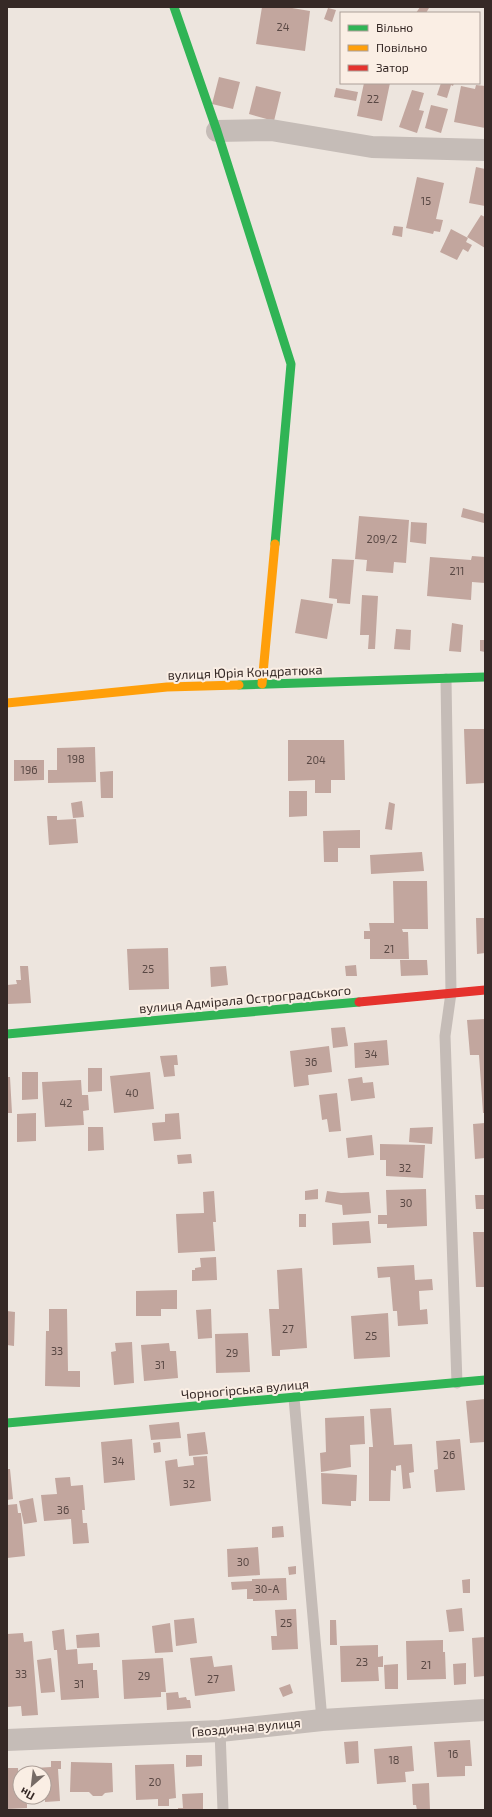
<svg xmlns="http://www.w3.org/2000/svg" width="492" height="1817" viewBox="0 0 492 1817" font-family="'Exo 2',sans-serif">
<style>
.building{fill:#c2a69e}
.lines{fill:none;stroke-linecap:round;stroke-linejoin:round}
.lane{stroke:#c5bcb7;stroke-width:11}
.street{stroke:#c5bcb7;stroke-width:22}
.fast{stroke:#30b455;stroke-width:9}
.slow{stroke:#ff9f0a;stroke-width:9}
.jam{stroke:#e5322d;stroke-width:9}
.labels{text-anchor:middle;stroke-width:4;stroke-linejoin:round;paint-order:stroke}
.number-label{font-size:11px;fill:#594844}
.street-label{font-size:13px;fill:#362926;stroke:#faeee4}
</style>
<rect width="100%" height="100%" fill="#ede5de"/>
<!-- building -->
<path class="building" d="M262,7H286L310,11L305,51L256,44Z
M420,7H427L429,8L426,13H416Z
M328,8L336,10L332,22L324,19Z
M219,77L240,82L233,109L212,104Z
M364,83H390L382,121L357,116Z
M441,83H454L453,86L451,85L447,98L437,95Z
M476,85L485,86V128L454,122L461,86L475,89Z
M256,86L281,92L274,121L249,114Z
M336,88L358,92L356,101L334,97Z
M412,90L424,93L419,110L424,111L417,133L399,127Z
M431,105L448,109L441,133L425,128Z
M476,167L485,169V206L469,203Z
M417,177L444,183L436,219L443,220L440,232L434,231L433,234L406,228Z
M481,215L485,217V248L467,237Z
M394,226L403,227L402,237L392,235Z
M451,229L468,238L466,242L472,245L468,252L463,249L457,260L440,252Z
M463,508L485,514L484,523L461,517Z
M359,516L409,520L406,563L394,562L393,573L366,571L367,560L355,559Z
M411,522L427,523L426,544L410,542Z
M472,556L485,557V583L472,582L471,600L427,596L430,557L471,560Z
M332,559L354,560L350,604L337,603V599L329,598Z
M362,595L378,596L375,649H368L369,635H360Z
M301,599L333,604L327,639L295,633Z
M452,623L463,625L461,652L449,651Z
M396,629L411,630L410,650L394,649Z
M480,640H485V652L480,651Z
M464,729H485V783L466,784Z
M288,740H344L345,780H331V793H315V780L288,781Z
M95,747L96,782L48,783V770H57V748Z
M14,760H44V780L14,781Z
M113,771V798H101L100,772Z
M289,791H307V816L289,817Z
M82,801L84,817L73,818L71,803Z
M389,802L395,804L392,830L385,829Z
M47,816H57V820L76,819L78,843L49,845Z
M360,830V848H338V862H324L323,831Z
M422,852L424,871L371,874L370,855Z
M393,881H427L428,929H402L403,932H408L409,959H370V939H364V931H370L369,923H394Z
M476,918H485V953L477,954Z
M168,948L169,989L129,990L127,949Z
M400,960H427L428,975L401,976Z
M356,965L357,976H346L345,966Z
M20,966H28L31,1003L7,1004V985L17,984L16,980H21Z
M226,966L228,985L211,987L210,967Z
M485,1019V1113H483L479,1055H470L467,1020Z
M345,1027L348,1046L333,1048L331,1028Z
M387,1040L389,1065L355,1068L354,1043Z
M329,1046L332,1072L308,1075L309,1085L294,1087L290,1051Z
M177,1055L178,1065H174L175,1076L164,1077L160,1056Z
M88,1068H102V1091L88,1092Z
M22,1072H38V1099L22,1100Z
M150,1072L154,1109L114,1113L110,1076Z
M7,1077H10L12,1113H7Z
M362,1077L363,1083L373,1082L375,1098L351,1101L348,1079Z
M81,1080L82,1095H88L89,1110L83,1111L84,1125L45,1127L42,1082Z
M337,1093L341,1131L329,1132L327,1119L322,1120L319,1095Z
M36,1113V1141L17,1142V1114Z
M179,1113L181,1139L154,1141L152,1123L165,1122V1114Z
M485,1123V1158L475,1159L473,1124Z
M88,1127H103L104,1150L88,1151Z
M433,1127L432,1144L409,1142L410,1128Z
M372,1135L374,1155L348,1158L346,1138Z
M380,1144L425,1145L423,1178L386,1176V1160H380Z
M191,1154L192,1163L178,1164L177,1155Z
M318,1189V1199L305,1200V1191Z
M426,1189L427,1226L387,1228V1224H378V1215H387L386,1190Z
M214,1191L216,1222H213L215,1251L178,1253L176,1214L204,1213L203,1192Z
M327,1191L341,1193L369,1192L371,1213L343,1215L342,1205L325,1202Z
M475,1195H485V1209H476Z
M299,1214H306V1227H299Z
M369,1221L371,1243L333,1245L332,1223Z
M473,1232H485V1287H476Z
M216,1257L217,1280L192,1281V1270H195V1268L201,1267L200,1258Z
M414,1265L415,1280L432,1279L433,1290L419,1291L420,1310L427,1309L428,1324L398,1326L397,1311H393L390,1277L378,1278L377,1267Z
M302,1268L307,1348L280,1350V1356H272L269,1309H279L277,1270Z
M177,1290V1309H161V1316H136V1291Z
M49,1309H67L68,1371H80V1387L45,1386L46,1331H49Z
M211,1309L212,1338L198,1339L196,1310Z
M7,1311L15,1312L14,1346L7,1345Z
M388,1313L390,1357L354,1359L351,1316Z
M248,1333L250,1372L216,1373L215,1334Z
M132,1342L134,1383L114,1385L111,1352L116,1351L115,1343Z
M169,1343L170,1351H176L178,1378L144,1381L141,1345Z
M485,1399V1442L470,1443L466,1401Z
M391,1408L394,1445L412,1444L414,1472L409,1473L411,1488L403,1489L401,1465L396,1466V1471L391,1470L390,1501H369V1447H373L370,1409Z
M364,1416L365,1444L350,1445L351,1467L321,1472L320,1453L326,1452L325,1418Z
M179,1422L181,1438L151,1440L149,1425Z
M205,1432L208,1454L189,1456L187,1434Z
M132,1439L135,1480L104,1483L101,1442Z
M460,1439L465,1490L436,1492L434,1470L438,1469L436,1441Z
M160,1442L161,1452L154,1453L153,1443Z
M207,1456L211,1501L170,1506L165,1461L177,1459L178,1467L194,1465L193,1457Z
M7,1469H10L13,1499L7,1500Z
M321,1473L357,1475L356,1501H351V1506L322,1504Z
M70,1477L71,1486L83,1485L85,1510H82L83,1523H87L89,1543L73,1544L71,1519L44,1521L41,1495L57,1494L55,1478Z
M33,1498L37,1522L24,1524L19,1501Z
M17,1504L18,1513H21L25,1556L7,1558V1505Z
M283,1526L284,1537L272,1538V1527Z
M258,1547L260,1575L228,1577L227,1549Z
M296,1566V1574L289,1575L288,1567Z
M286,1578L287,1600L253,1601V1599H247V1589L232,1590L231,1582L252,1581V1579Z
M470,1579V1593H463L462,1580Z
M462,1608L464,1631L449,1632L446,1610Z
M296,1609L298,1649L272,1650L271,1636H277L275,1610Z
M194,1618L197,1643L176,1646L174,1620Z
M330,1620H336L337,1645H330Z
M170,1623L173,1652L155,1653L152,1626Z
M64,1629L66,1650L77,1649L78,1664L93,1663V1670H97L99,1698L61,1700L57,1650H54L52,1631Z
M23,1633L24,1642L32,1641L38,1715L22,1716L21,1706L7,1707V1634Z
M99,1633L100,1647L77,1648L76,1635Z
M485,1637V1676L474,1677L472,1638Z
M443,1640V1652H445L446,1679L407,1680L406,1641Z
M378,1645V1657L383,1656V1667H378L379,1681L341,1682L340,1646Z
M212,1656L214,1667L232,1665L235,1691L195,1696L190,1658Z
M51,1658L55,1692L41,1693L37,1660Z
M163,1658L166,1692H161V1697L124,1699L122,1660Z
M466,1663V1684L454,1685L453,1664Z
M398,1664V1689H385L384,1665Z
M290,1684L293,1693L283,1697L279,1688Z
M178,1692L179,1698L186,1697L187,1700H190L191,1708L167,1710L166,1693Z
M470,1740L472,1766H465V1776L437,1777L434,1742Z
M358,1741L359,1763L346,1764L344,1742Z
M412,1746L414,1771L405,1772L406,1782L377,1784L374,1749Z
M186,1755H202V1766L186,1767Z
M51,1761H61V1769H58L60,1801L45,1802L44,1773H36L35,1768L51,1767Z
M71,1762L112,1763L113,1792L105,1793L102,1796H93L89,1792H70Z
M174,1764L176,1798L169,1799V1806H158V1799L136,1800L135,1765Z
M7,1768H18L19,1797H27V1808L7,1809Z
M429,1783L430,1810H417L416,1805H413L412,1784Z
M203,1793V1810H178V1808H183L182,1794Z"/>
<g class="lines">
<!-- lane -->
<path class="lane" d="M446,679L451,993L445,1036L457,1383
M294,1398L322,1720
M220,1731L223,1810"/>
<!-- street -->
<path class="street" d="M217,131L271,130L372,147L485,150
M7,1740L220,1731L322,1720L485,1710"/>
<!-- fast -->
<path class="fast" d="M174,7L217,131L291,364L275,544
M239,685L485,677
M7,1034L359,1002
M7,1423L485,1380"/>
<!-- slow -->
<path class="slow" d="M262,684L275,544
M7,703L167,687L239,685"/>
<!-- jam -->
<path class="jam" d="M359,1002L485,990"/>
</g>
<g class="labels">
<!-- number labels -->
<g class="number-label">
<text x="283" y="31">24</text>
<text x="373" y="103">22</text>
<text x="426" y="205">15</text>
<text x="382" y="543">209/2</text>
<text x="457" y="575">211</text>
<text x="76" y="763">198</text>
<text x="316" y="764">204</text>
<text x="29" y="774">196</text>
<text x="389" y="953">21</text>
<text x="148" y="973">25</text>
<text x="371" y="1058">34</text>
<text x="311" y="1066">36</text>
<text x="132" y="1097">40</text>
<text x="66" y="1107">42</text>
<text x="405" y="1172">32</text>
<text x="406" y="1207">30</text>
<text x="288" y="1333">27</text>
<text x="371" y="1340">25</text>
<text x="57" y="1355">33</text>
<text x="232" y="1357">29</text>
<text x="160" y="1369">31</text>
<text x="449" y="1459">26</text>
<text x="118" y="1465">34</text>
<text x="189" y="1488">32</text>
<text x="63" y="1514">36</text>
<text x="243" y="1566">30</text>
<text x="267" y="1593">30-А</text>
<text x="286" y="1627">25</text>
<text x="362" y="1666">23</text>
<text x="426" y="1669">21</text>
<text x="21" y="1678">33</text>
<text x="144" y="1680">29</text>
<text x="213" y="1683">27</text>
<text x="79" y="1688">31</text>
<text x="453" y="1758">16</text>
<text x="394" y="1764">18</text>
<text x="155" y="1786">20</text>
</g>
<!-- street labels -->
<g class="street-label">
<text transform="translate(245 672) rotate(-2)" y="5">вулиця Юрія Кондратюка</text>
<text transform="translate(245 999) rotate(-5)" y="5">вулиця Адмірала Остроградського</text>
<text transform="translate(245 1389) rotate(-5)" y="5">Чорногірська вулиця</text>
<text transform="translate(246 1727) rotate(-5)" y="5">Гвоздична вулиця</text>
</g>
</g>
<!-- border -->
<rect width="492" height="1817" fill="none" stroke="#362926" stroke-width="16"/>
<!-- legend -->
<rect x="340" y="12" width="140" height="72" fill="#faeee4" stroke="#ac9f98"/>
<rect x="348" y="25" width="20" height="6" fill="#30b455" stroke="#ac9f98"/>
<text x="376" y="32" font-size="12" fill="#362926">Вільно</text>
<rect x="348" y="45" width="20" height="6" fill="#ff9f0a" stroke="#ac9f98"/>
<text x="376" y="52" font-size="12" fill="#362926">Повільно</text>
<rect x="348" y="65" width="20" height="6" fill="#e5322d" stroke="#ac9f98"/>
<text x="376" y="72" font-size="12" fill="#362926">Затор</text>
<!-- north arrow -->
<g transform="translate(32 1785) rotate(208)"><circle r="19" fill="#faeee4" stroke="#ac9f98"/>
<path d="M0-3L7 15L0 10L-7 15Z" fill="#766b66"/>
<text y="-6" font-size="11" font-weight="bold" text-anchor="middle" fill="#362926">Пн</text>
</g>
</svg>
